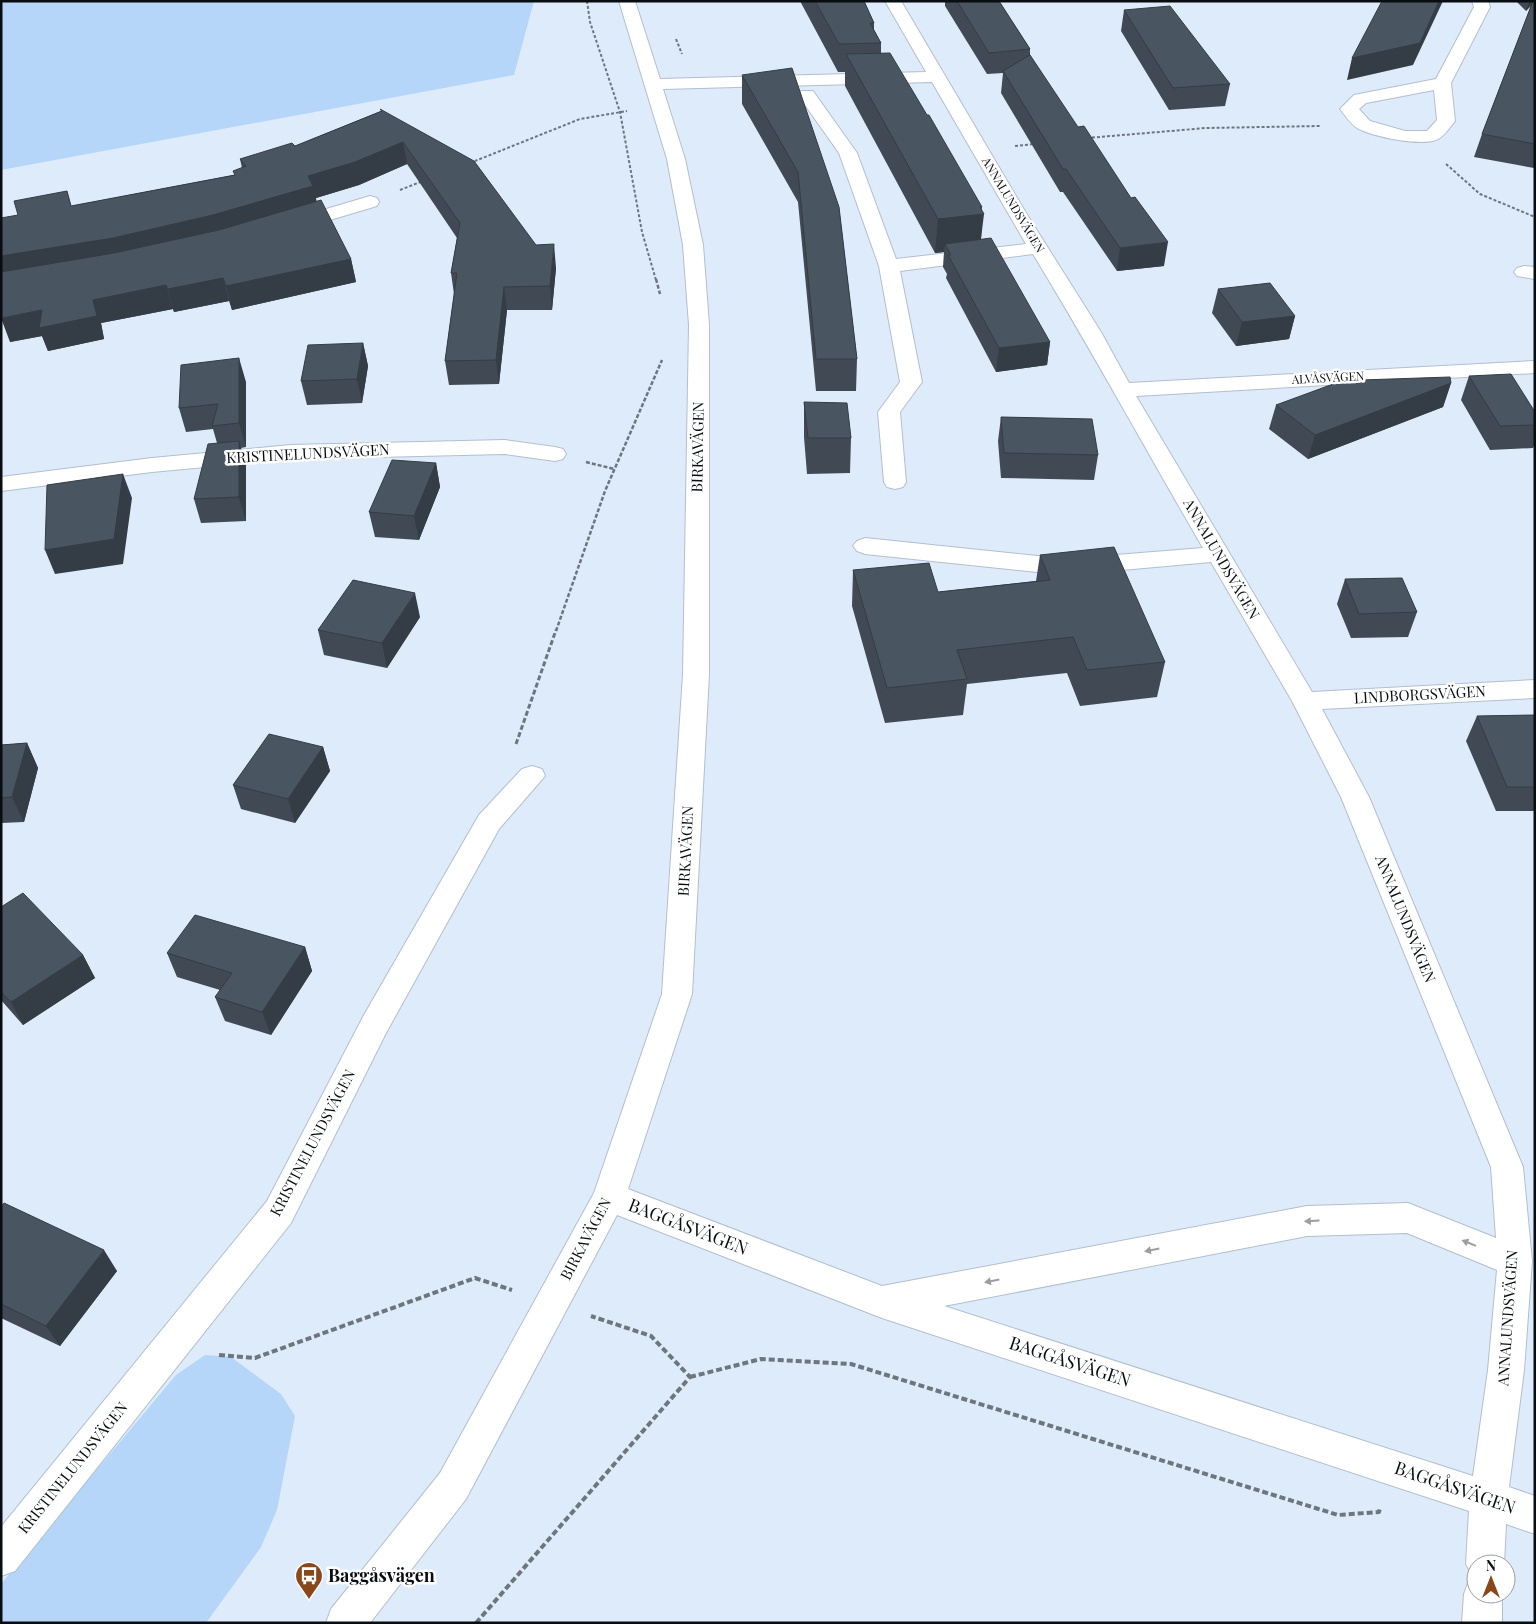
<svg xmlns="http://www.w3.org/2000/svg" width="1536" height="1624" viewBox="0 0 1536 1624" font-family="'Playfair Display',serif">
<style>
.green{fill:#b5d6f9}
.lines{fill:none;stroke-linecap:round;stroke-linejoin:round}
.minor-casing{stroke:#b2bfce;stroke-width:2}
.path-far3{stroke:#6d767f;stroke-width:2;stroke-dasharray:3 2;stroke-linecap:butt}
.path-far2{stroke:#6d767f;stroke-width:2.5;stroke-dasharray:4 2;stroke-linecap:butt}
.path-far1{stroke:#6d767f;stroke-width:3;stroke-dasharray:5 2.5;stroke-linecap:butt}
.path{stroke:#6d767f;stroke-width:4;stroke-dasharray:6 3;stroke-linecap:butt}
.minor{fill:#fff;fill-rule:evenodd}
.wall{fill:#404954}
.shaded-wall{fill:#343c45}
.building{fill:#4a5562;stroke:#343c45}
.oneway{fill:#9c9ea0}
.labels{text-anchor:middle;stroke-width:5;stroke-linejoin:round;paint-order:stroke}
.far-street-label{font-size:12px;fill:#080d11;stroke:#fff}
.street-label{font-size:15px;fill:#080d11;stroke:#fff}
.near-street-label{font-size:18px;fill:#080d11;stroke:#fff}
.near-poi-label{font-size:18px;font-weight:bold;fill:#080d11;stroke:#fff;text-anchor:start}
</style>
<rect width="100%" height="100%" fill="#deebfa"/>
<!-- green -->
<path class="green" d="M1,1H534L514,75L1,170Z
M205,1355L231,1357L281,1394L295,1416L277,1510L261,1547L206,1623H1V1584L176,1375Z"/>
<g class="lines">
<defs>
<path id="minor" d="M619,1H635L660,79L926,72L885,1H901L1026,213L1101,332L1129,383L1535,361V373L1136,396L1312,692L1535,680V698L1322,709L1369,797L1523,1167L1532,1261L1524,1370L1509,1487L1535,1496V1534L1506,1524L1504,1564H1476V1594H1502V1623H1462L1464,1594L1469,1580L1474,1578L1466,1564L1469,1511L882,1318L617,1215L466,1499L370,1623H326L331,1609L440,1473L594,1193L662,994L683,674L689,325L683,245L667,159ZM932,82L1026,244L896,259L857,153L813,91H801L798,95L839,153L879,266L900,382L878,412L884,482L887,487L895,489L903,487L906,482L900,412L922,382L900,271L1033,254C1092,351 1146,450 1203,548L1066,559L865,538L857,541L853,546L857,551L865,554L1066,575L1211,562L1292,701L1341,797L1491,1167L1496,1238L1408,1203L1307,1206L882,1286L628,1189L692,994L709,674V325L703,245L685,159L663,89ZM1407,1233L1497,1270L1488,1370L1473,1476L944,1306L1307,1236Z
M1472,1H1488L1490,7L1451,83L1455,121C1450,127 1443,138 1436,140C1419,146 1375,137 1359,129C1352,126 1345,115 1340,109L1354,95L1436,79L1474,7ZM1434,90L1437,120L1427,131H1405L1370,121L1359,109L1366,103Z
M370,196L377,198L379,202L377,206L293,231L286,229L283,225L286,221Z
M1524,266L1535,267V279L1517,276L1514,272L1517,268Z
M505,440L555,447L563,449L566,454L563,459L555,461L505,454L291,459L152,472L1,491V477L152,458L291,445Z
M532,766L542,769L545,776L499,829L386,1033L291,1223L15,1571L1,1576V1527L267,1201L364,1015L479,815L522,769Z"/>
</defs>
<!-- minor casing -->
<use href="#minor" class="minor-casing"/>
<!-- path-far3 -->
<path class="path-far3" d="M587,1L590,22L620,112L642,232L656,280
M676,39L682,54
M1087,138L1206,128L1321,126
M1015,146L1034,144
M470,163L580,119L627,111
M1446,164L1480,194L1535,217
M400,190L423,181"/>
<!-- path-far2 -->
<path class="path-far2" d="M656,279L660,294
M586,462L614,469
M556,631L605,491L662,360"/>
<!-- path-far1 -->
<path class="path-far1" d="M516,744L556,630"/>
<!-- path -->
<path class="path" d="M219,1355L255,1358L475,1278L512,1290
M690,1377L761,1359L851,1364L1338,1515L1379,1512L1380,1508
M476,1623L690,1377L651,1336L591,1316"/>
<!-- minor -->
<use href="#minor" class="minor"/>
</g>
<!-- wall -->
<path class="wall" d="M800,1H864L874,23V30L881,43V53L982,210L981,240L1050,342L1047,365L996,372L946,278L947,274L943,267L944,252L935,253L845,86V72H838Z
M945,1H999L1030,49V55L1164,266L1117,271L1063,192H1060L1001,93L1003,73L987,74L945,6Z
M1516,1H1535V165L1534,168L1474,157L1482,134L1531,6L1526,11Z
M1124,10L1230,84L1225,106L1169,110L1121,31Z
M742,75L839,207L857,359L856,391H816L798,202L742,104Z
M380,109L536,245L556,268L552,310H507L499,384L449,385L445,361L454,294L451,273L457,238L407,164L359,185L316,198V201L351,259L356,282L232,310L229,301L174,312L173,309L101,323L104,339L48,351L42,336L10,342L67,191L71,206L234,175L242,168L240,159L295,146L381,111Z
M1218,289L1295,316L1289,339L1236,346L1212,313Z
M363,343L368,366L362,403L307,405L301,381Z
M1469,376L1535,412V444L1533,448L1490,450L1461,400Z
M1361,380L1451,383L1443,407L1308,459L1269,429L1276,405Z
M246,382V447L241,448L246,465V521L201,523L194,499L217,443L213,429L186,432L179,408Z
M804,402L851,438L850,473L807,474L804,437Z
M1001,417L1098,455L1094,480L1001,478L998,441Z
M436,463L440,487L419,540L375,537L369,512Z
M1040,555L1165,662L1157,697L1080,706L1067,673L967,684L963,715L885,723L852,606L853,570L938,592L1036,581Z
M1345,579L1417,612L1408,637L1351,638L1337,604Z
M420,617L387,668L324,655L318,630Z
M1535,715V811H1496L1466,741L1477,716Z
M27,743L38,768L24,822L1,823V745Z
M323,747L330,771L295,823L241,809L233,785Z
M1,907L83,955L95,978L23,1025L1,1000Z
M305,947L312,971L271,1035L225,1021L215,997L220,990L177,977L167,953Z
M1,1207L117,1271L60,1346L1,1318Z"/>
<!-- shaded-wall -->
<path class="shaded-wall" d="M1439,1H1443L1413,65L1347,80L1352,58Z
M1529,1H1534L1526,11Z
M403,142L407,164L359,185L316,198L318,209L1,281V256L308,176Z
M982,207L981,214H984L980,247L945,244L944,252L935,253L938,219Z
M1168,242L1164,266L1117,271L1120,248Z
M554,244L556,268L552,310L550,286Z
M351,259L356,282L232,310L226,286Z
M223,278L229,301L174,312L168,289Z
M166,285L173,309L101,323L104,339L48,351L42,336L10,342L1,318Z
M504,287L507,310L499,384L496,360Z
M1295,316L1289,339L1236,346L1242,322Z
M1050,342L1047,365L996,372L999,348Z
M363,343L368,366L362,403L357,379Z
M239,358L246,382V447L239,423Z
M1451,383L1443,407L1308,459L1315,435Z
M239,441L246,465V521L239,497Z
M436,463L440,487L419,540L414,516Z
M123,474L132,498L123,564L55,574L45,550Z
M415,593L420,617L387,668L382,643Z
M27,743L38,768L24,822L12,797Z
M323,747L330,771L295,823L288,799Z
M305,947L312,971L271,1035L262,1012Z
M83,955L95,978L23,1025L11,1002Z
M104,1250L117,1271L60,1346L46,1326Z"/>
<!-- building -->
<path class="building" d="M815,1H864L874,23H870L881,43L839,44Z
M957,1H999L1030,49L989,53Z
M1382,1H1439L1420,43L1352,58Z
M1533,1H1535V144L1482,134Z
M1170,6L1230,84L1173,88L1124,10Z
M890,53L927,115H929L982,207H980L984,214L938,219L846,54Z
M1030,55L1078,127L1084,126L1131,198L1135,197L1168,242L1120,248L1066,169H1063L1003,71Z
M792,68L839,207L857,359H816L798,172L742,75Z
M380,109L474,161L536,245L554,244L550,286L504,287L496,360L445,361L457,273H451L460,223L403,142L355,162L308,176L313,186L213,215L113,238L1,256V218L18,215L14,201L67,191L71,206L235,175L233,171L246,166L240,159L292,143L295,146L382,111Z
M321,200L351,259L226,286L223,278L168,289L166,285L93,300L97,316L39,328L42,310L1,318V272L114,253L219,230Z
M991,238L1050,342L999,348L948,255H951L945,244Z
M1270,283L1295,316L1242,322L1218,289Z
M363,343L357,379L301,381L308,345Z
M239,358V423L212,426L218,404L179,408L181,365Z
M1511,374L1535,412V425L1500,426L1469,376Z
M1355,376L1361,380L1450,377L1451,383L1315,435L1276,405Z
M804,402L847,403L851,438H808Z
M1001,417L1092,419L1098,455L1004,453Z
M239,441V497L194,499L208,444Z
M392,460L436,463L414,516L369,512Z
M123,474L114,539L45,550L47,485Z
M1114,547L1165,662L1087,670L1073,637L957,650L967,679L887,688L853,570L929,563L938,592L1050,580L1040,555Z
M1402,578L1417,612L1359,614L1345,579Z
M353,580L415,593L382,643L318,630Z
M1535,715V787H1507L1477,716Z
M269,734L323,747L288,799L233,785Z
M27,743L12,797L1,798V745Z
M23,893L83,955L11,1002L1,992V907Z
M195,915L305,947L262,1012L215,997L232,973L167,953Z
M4,1203L104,1250L46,1326L1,1304V1207Z"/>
<!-- one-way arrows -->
<defs><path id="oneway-solid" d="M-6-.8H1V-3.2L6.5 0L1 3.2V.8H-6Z" transform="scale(1.25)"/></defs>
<g class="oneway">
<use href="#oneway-solid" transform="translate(1312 1221) rotate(176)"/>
<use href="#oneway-solid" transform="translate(1469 1243) rotate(-158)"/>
<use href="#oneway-solid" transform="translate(1152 1250) rotate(169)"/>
<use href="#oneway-solid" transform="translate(992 1281) rotate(169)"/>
</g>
<!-- icons -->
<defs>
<symbol id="bus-pin" viewBox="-11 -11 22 30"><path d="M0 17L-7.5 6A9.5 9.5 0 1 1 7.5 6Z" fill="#8a4719" stroke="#fff"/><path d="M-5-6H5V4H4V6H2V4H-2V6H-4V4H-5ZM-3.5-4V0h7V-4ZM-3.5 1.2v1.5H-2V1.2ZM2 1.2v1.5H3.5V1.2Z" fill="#fff"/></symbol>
</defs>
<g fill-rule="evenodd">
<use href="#bus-pin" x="293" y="1560" width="32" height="43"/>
</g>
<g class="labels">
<!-- far-street labels -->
<g class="far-street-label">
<text transform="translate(1013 205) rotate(59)" y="4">ANNALUNDSVÄGEN</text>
<text transform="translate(1328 378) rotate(-3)" y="4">ALVÅSVÄGEN</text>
</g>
<!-- street labels -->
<g class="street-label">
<text transform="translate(698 447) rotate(-89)" y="5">BIRKAVÄGEN</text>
<text transform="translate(308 454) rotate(-3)" y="5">KRISTINELUNDSVÄGEN</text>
<text transform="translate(1221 559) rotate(60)" y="5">ANNALUNDSVÄGEN</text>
<text transform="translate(1420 695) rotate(-3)" y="5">LINDBORGSVÄGEN</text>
<text transform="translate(686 851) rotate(-87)" y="5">BIRKAVÄGEN</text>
<text transform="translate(1405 919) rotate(68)" y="5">ANNALUNDSVÄGEN</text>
<text transform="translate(313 1143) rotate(-62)" y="5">KRISTINELUNDSVÄGEN</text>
<text transform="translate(586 1239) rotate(-62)" y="5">BIRKAVÄGEN</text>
<text transform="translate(1508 1318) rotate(-86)" y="5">ANNALUNDSVÄGEN</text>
<text transform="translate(73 1468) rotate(-51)" y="5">KRISTINELUNDSVÄGEN</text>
</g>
<!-- near-street labels -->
<g class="near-street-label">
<text transform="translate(688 1227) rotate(21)" y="6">BAGGÅSVÄGEN</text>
<text transform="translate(1070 1362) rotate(18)" y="6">BAGGÅSVÄGEN</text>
<text transform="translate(1455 1488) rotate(19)" y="6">BAGGÅSVÄGEN</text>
</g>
<!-- near-poi labels -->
<g class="near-poi-label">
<text x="328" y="1582">Baggåsvägen</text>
</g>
</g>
<!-- border -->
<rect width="1536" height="1624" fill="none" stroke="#080d11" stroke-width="5"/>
<!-- north arrow -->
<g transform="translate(1491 1579)"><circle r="24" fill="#ffffff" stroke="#9c9ea0"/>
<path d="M0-4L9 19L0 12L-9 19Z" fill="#8a4719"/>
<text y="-8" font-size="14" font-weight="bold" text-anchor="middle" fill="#080d11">N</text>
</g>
</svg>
